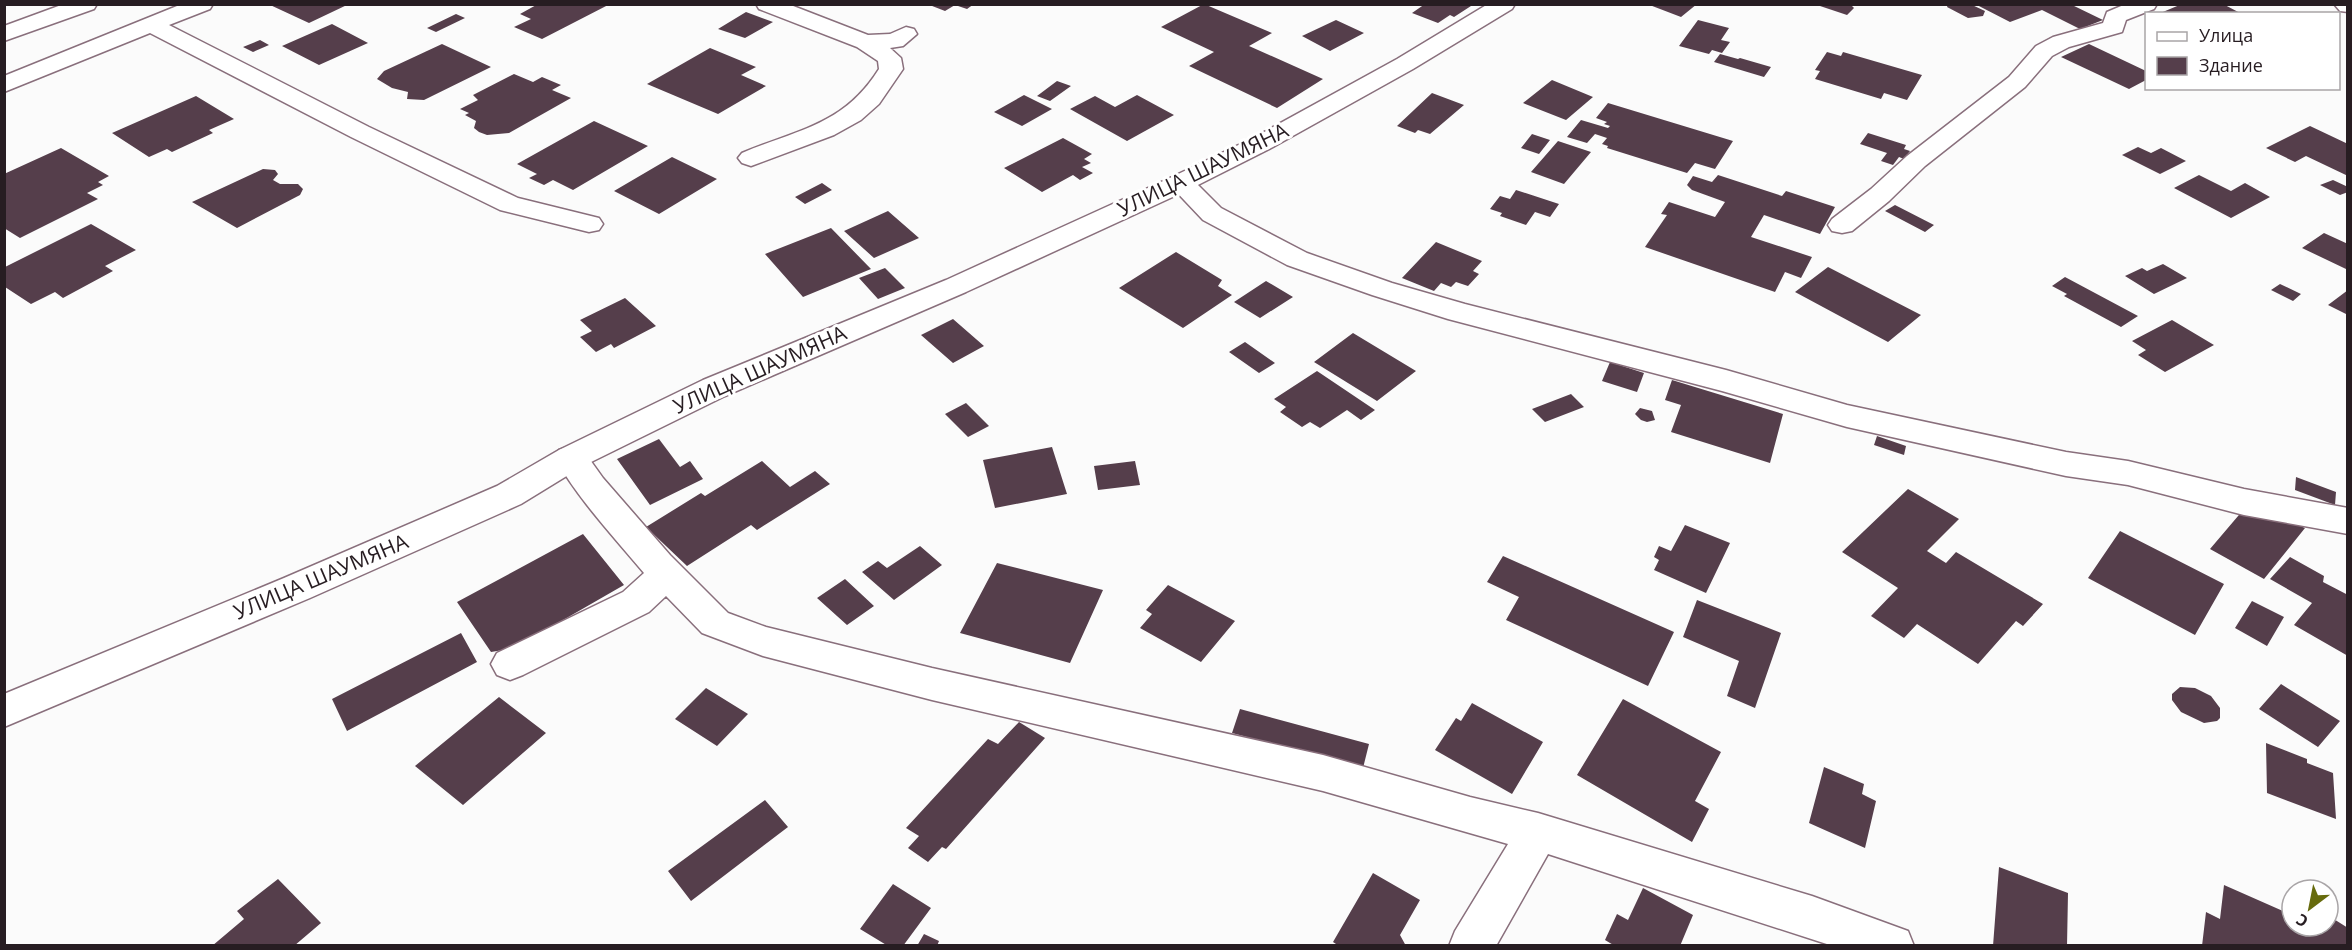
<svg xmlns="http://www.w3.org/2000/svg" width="2352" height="950" viewBox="0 0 2352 950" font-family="'Open Sans',sans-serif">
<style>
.building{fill:#553e4b}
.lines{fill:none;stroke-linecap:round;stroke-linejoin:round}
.minor-casing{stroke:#896f7c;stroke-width:3}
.tertiary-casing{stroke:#896f7c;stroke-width:3}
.minor{fill:#fff;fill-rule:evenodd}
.tertiary{fill:#fff;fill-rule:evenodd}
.labels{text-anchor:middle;stroke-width:6;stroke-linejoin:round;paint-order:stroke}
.street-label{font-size:21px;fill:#271d22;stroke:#fff}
</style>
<rect width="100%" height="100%" fill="#fbfbfb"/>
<!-- building -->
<path class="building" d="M268,4H349L309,23Z
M538,4H610L542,39L514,27L531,19L520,14Z
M927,4H974L967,9L955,5L945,11Z
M1204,4L1272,33L1249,46L1323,79L1277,108L1189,66L1214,52L1161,27Z
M1425,4H1467L1471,6L1454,17L1450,15L1438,23L1412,13Z
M1647,4H1697L1681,17Z
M1850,4L1854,8L1847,15L1817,5Z
M1948,4H1970L1985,11L1983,16L1968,18L1947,7Z
M1975,4H2070L2103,20L2080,29L2042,10L2010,22Z
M2182,4H2223L2242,14H2158Z
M746,12L773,22L745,38L718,29Z
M456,14L465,18L436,32L427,28Z
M1336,20L1364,33L1330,51L1302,36Z
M1698,20L1729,28L1721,40L1730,42L1722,53L1712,50L1709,54L1679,46Z
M332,24L368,43L319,65L282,46Z
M260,40L269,45L253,52L243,47Z
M442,44L491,67L424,100L407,99L408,92L392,88L377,79L384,71Z
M2089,44L2146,71V80L2129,89L2061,57Z
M710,48L756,67L741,75L766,86L718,114L647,84Z
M1827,52L1841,56L1843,52L1922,75L1907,100L1884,93L1881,99L1815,79L1820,71L1815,70Z
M1720,54L1738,59L1740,58L1771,67L1764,77L1714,62Z
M514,74L533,82L542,77L561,85L552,90L571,98L509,133L487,135L479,132L474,128L476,121L465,115L469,113L460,109L478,100L473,95Z
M1552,80L1593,97L1566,120L1523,103Z
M1057,81L1071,86L1050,101L1037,96Z
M1432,93L1464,105L1430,134L1418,130L1415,133L1397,126Z
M1024,95L1052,109L1022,126L994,112Z
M1137,95L1174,115L1127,141L1070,109L1095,96L1115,107Z
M196,96L234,119L209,130L213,133L172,152L167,149L149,157L112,133Z
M1608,103L1733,141L1715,169L1695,163L1687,173L1607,148L1608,146L1602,144L1607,138L1595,134L1587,143L1567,137L1581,120L1608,128L1610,126L1604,124L1607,122L1596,118Z
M594,121L648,146L573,190L553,180L544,185L529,178L537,174L517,164Z
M2310,126L2348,144V176L2306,156L2295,162L2266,148Z
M1868,133L1906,145L1904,149L1910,151L1904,159L1899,157L1893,165L1881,161L1887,153L1860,144Z
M1532,134L1550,140L1539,154L1521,148Z
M1063,138L1092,154L1084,159L1091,163L1082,167L1093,173L1080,180L1073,175L1042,192L1004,168Z
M1558,141L1591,152L1564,184L1531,172Z
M2138,147L2151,153L2161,148L2186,161L2160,174L2122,155Z
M61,148L109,176L98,182L103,185L87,193L98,199L20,238L4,228V174Z
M672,157L717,179L659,214L614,191Z
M263,169L275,170L278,174L273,180L280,184H298L303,189L300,195L237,228L192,202Z
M1718,175L1782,196L1786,191L1835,207L1820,234L1764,215L1751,237L1812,257L1801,278L1785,272L1775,292L1645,247L1667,215L1661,214L1669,202L1715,217L1725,202L1692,190L1687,185L1693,176L1712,182Z
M2199,175L2231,191L2245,183L2270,197L2231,218L2174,188Z
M2333,180L2348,187V192L2340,195L2320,185Z
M822,183L832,190L805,204L795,197Z
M1516,190L1559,204L1550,217L1535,212L1526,225L1500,216L1502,213L1490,209L1500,196L1510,199Z
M1895,205L1934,225L1925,232L1885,211Z
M888,211L919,238L874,258L844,231Z
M91,224L136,250L105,266L113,271L63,298L55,292L31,304L5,287V267Z
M831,228L871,269L803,297L765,254Z
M2324,233L2348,244V268L2346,269L2302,248Z
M1436,242L1482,261L1473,271L1479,274L1468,286L1456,282L1451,287L1441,283L1434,291L1402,278Z
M1176,252L1222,280L1218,286L1232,295L1183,328L1119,288Z
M2163,264L2187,278L2154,294L2125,276L2142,268L2147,271Z
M1828,267L1921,315L1888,342L1795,292Z
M885,268L905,288L878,299L859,278Z
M2065,277L2138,316L2121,327L2064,296L2067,294L2052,286Z
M1266,281L1293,297L1260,318L1234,302Z
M2280,284L2301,294L2293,301L2271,290Z
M2348,290V315L2328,305Z
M625,298L656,326L614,348L611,344L596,352L580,337L592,331L580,320Z
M953,319L984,346L953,363L921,335Z
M2172,320L2214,345L2165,372L2138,355L2146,350L2132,341Z
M1353,333L1416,371L1377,401L1314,362Z
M1245,342L1275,363L1259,373L1229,352Z
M1610,362L1644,373L1637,392L1602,381Z
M1317,371L1375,410L1361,420L1347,410L1320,428L1310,422L1302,427L1280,412L1286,407L1274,399Z
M1672,380L1783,414L1770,463L1671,432L1681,405L1665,400Z
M1571,394L1584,407L1545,422L1532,409Z
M966,403L989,426L968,437L945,414Z
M1640,408L1652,411L1655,420L1647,422L1641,420L1635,414Z
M1877,436L1906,446L1904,455L1874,445Z
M659,439L680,467L690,461L703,479L650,505L617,459Z
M1052,447L1067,494L995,508L983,460Z
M762,461L790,487L815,471L830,484L757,530L751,525L687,566L646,527L701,493L705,496Z
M1135,461L1140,485L1098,490L1094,466Z
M2296,477L2336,492L2335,505L2295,490Z
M1908,489L1959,519L1927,551L1946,563L1956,552L2043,604L2023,626L2016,621L1978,664L1917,624L1904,638L1871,616L1898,588L1842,552Z
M2244,509L2296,524L2305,528L2264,579L2210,549Z
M1685,525L1730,543L1706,593L1654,570L1659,560L1654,557L1659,546L1671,551Z
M2120,531L2224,584L2195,635L2088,578Z
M583,534L624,585L506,653L503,650L491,652L457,602Z
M920,546L942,565L894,600L862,572L878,561L887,568Z
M1503,556L1674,632L1648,686L1506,620L1519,597L1487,582Z
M2290,557L2324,576L2323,582L2348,595V656L2294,625L2312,603L2270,579Z
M997,563L1103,590L1070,663L960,633Z
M845,579L874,606L847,625L817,598Z
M1168,585L1235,621L1201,662L1140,628L1152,614L1146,610Z
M1697,600L1781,633L1755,708L1727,696L1739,661L1683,637Z
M2252,601L2284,617L2267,646L2235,628Z
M461,633L477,662L347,731L332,699Z
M2281,684L2340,721L2318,747L2259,709Z
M2180,687L2195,688L2211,696L2220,708V718L2217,721L2204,723L2181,712L2172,700V694Z
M706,688L748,714L717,746L675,719Z
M499,697L546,733L463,805L415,766Z
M1623,699L1721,752L1695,801L1709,809L1692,842L1577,775Z
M1472,703L1543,742L1512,794L1435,750L1456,718L1461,721Z
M1240,709L1369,744L1363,768L1232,733Z
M1019,722L1045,738L946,849L942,847L928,862L908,848L919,836L906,828L988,739L998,744Z
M2266,743L2307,759V763L2333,773L2336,819L2267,793Z
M1824,767L1864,784L1862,794L1876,801L1865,848L1809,823Z
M765,800L788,827L691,901L668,871Z
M1999,867L2068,893L2067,946H1993Z
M1373,873L1420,900L1400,935L1406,946H1339L1333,942Z
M278,879L321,923L294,946H212L244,919L237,911Z
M893,884L931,908L903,946H888L860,929Z
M2224,885L2292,915V926H2328L2329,916L2348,928V946H2202L2206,912L2220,919Z
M1643,888L1693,915L1680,946H1615L1605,940L1617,914L1628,920Z
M924,934L939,941L937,946H917Z"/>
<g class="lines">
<defs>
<path id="minor" d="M64,4H97L94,9L4,41V26Z
M182,4H213L210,9L169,25L369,127L518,198L599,218L603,224L599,230L589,232L500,210L351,137L150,33L4,92V76Z
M756,4H788L868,35L890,34L906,27L914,29L917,34L903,46L890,48L901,58L903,69L879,104L861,120L834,135L751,166L742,163L738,158L742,153C799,129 844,125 879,69L878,61L857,47L759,9Z
M2126,4H2157L2154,9L2126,20L2122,32L2069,47L2052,56L2025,87L1925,166L1889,201L1852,231L1842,233L1832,231L1828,225L1832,219L1871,189L1907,156L2009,77L2036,46L2053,37L2103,23L2107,12Z
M2334,4H2348V12L2340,11Z
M1181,175L1190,177L1221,208L1307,253L1392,283L1465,304L1726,370L1847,405L2066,452L2128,461L2244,489L2348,508V534L2244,515L2128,485L2066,476L1847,427L1722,391L1448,319L1372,295L1287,265L1203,220L1168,183L1172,177Z
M571,446L583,450L603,478L670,555L728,613L766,627L932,668L1323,755L1470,797L1538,813L1812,896L1908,931L1914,946H1833L1548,854L1496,946H1449L1455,931L1508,844L1323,791L932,700L763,656L702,633L666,596L649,612L523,675L510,680L497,675L491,664L497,653L623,592L644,573C613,536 579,500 555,458L559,450Z"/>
<path id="tertiary" d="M1488,4H1515L1512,9L1413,69L1273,147L1190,189L966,292L725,396L583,466L521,504L310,598L4,727V694L284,578L497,486L559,450L703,380L946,280L1172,177L1255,137L1397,59Z"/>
</defs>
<!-- minor casing -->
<use href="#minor" class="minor-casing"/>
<!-- tertiary casing -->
<use href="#tertiary" class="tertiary-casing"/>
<!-- minor -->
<use href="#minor" class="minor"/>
<!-- tertiary -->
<use href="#tertiary" class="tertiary"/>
</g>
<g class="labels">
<!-- street labels -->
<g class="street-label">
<text transform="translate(1203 170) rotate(-26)" y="7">УЛИЦА ШАУМЯНА</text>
<text transform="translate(760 370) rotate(-24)" y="7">УЛИЦА ШАУМЯНА</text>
<text transform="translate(321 577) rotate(-23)" y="7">УЛИЦА ШАУМЯНА</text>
</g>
</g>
<!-- border -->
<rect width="2352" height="950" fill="none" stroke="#271d22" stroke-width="12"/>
<!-- legend -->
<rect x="2145" y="12" width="195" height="78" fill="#ffffff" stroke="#a9a5a7" stroke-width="1.5"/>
<rect x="2157" y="32" width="30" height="9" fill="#ffffff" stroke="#a9a5a7" stroke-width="1.5"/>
<text x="2199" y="42" font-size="18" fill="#271d22">Улица</text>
<rect x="2157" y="57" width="30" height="18" fill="#553e4b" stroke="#a9a5a7" stroke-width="1.5"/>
<text x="2199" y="72" font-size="18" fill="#271d22">Здание</text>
<!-- north arrow -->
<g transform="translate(2310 908) rotate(212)"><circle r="28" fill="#ffffff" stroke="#a9a5a7" stroke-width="1.5"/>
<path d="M0-4.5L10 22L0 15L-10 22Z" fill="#676b0d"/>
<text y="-9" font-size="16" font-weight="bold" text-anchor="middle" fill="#271d22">С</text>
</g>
</svg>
